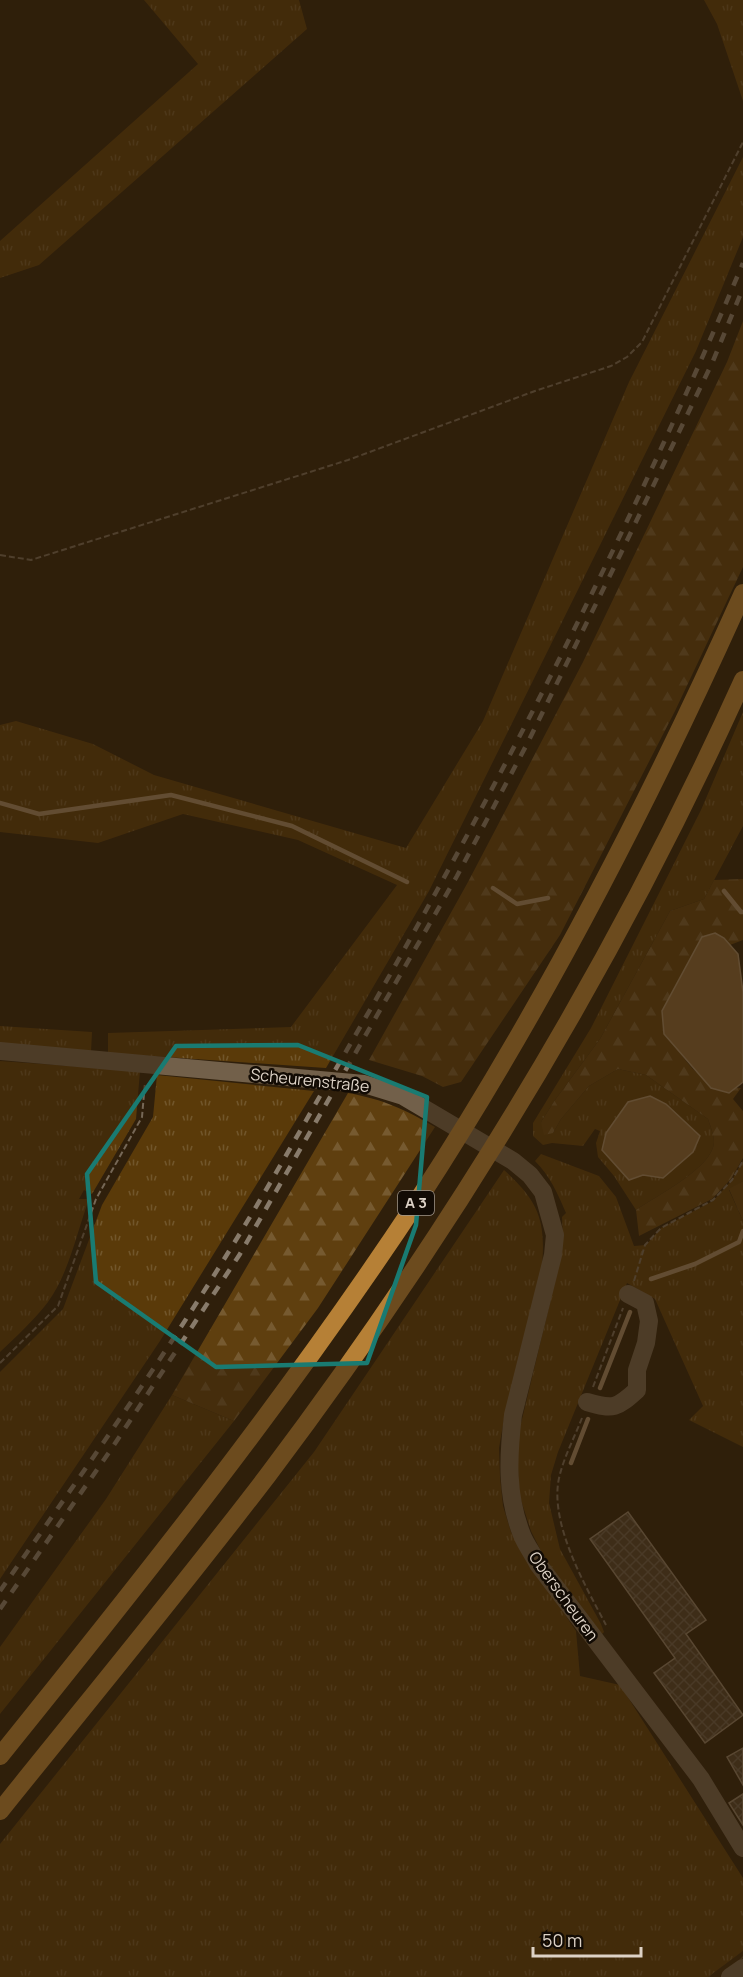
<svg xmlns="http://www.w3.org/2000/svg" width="743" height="1977" viewBox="0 0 743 1977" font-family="Manrope,sans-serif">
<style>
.industrial{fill:url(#industrial-furrows)}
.grass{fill:url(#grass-tufts)}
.forest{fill:url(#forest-firs)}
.water{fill:#856337;stroke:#9f8462;stroke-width:1.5}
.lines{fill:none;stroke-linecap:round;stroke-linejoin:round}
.stream{stroke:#9f8462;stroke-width:4.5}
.building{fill:url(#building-cross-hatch);stroke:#8b7861;stroke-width:1.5}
.path{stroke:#756756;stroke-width:2;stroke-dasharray:6 3;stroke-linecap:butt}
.minor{stroke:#72604a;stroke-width:18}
.highway{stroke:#b68036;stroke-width:18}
.rail{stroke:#887b6b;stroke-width:4.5;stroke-dasharray:10 10;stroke-linecap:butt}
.marked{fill:none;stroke:#197b72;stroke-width:4.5;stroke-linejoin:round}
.labels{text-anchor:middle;stroke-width:5;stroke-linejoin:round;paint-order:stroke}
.shield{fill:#120b04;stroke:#a0968c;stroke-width:1.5}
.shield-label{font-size:15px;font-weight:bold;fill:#ddd2c6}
.street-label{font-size:16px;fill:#ddd2c6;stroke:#120b04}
</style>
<defs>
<pattern id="industrial-furrows" width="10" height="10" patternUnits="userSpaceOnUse" patternTransform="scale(1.5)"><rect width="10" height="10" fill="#3b260a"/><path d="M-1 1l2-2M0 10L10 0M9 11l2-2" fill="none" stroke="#57452c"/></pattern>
<pattern id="grass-tufts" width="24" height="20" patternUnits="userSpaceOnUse" patternTransform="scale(1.5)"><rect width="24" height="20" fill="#5a3a09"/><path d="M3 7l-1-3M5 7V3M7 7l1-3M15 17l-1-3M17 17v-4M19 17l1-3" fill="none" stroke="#71562b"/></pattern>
<pattern id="forest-firs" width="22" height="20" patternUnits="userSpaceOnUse" patternTransform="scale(1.5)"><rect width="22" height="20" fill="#5f3f0f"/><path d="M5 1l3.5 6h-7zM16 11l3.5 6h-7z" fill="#765a30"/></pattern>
<pattern id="building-cross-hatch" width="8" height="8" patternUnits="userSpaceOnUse" patternTransform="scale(1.5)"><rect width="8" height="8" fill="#503f29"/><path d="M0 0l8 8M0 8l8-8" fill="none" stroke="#695a47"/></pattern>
</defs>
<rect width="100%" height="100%" fill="#2f1f0b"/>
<!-- industrial -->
<path class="industrial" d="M743,1951V1977H708Z"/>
<!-- grass -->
<path class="grass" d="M144,0H299L307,29L39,265L0,278V241L198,64Z
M704,0H743V101L717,24Z
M743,157V237L696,351L429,891L326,1068L108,1053V1033L291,1027L397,885L298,840L183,814L98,843L0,832V725L16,721L93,744L154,775L406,848L483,721L629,382Z
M743,712V826L704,899L670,911L600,1039L555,1100L541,1122L553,1133L561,1119L589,1086L618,1069L646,1075L708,1119C710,1125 714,1135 714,1142C713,1168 656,1196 636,1210L614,1176L598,1157L596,1143L600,1131L595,1129L583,1146L552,1143L543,1145L533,1136V1123L591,1028L701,810Z
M0,1026L92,1032L91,1052L0,1045Z
M0,1061L140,1071L136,1119L92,1194L84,1190L79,1199H89C77,1232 69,1273 48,1302C34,1320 17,1336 0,1352Z
M157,1075L314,1091L160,1341L0,1579V1372L63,1309L102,1205L153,1117Z
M541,1154L599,1176L616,1197L634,1246L646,1245L661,1228L713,1201L732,1180L743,1160V1181L729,1190L743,1221V1447L689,1420L703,1406L655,1299L627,1283L558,1452L551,1475L549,1503L560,1549L601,1624L604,1632L600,1636L543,1555L531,1531L519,1494L517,1440L561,1257L563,1240L562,1217L566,1213C558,1194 550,1176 535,1161Z
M504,1170C538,1201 546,1219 542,1266L504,1419L499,1448L500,1477L503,1506L511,1532L526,1557L576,1631L580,1676L620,1685L743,1878V1951L708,1977H0V1844L314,1452Z
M172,1395L234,1421L0,1714V1647L106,1499Z"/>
<!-- forest -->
<path class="forest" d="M743,321V567L675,711L560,935L461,1082L443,1087L422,1076L369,1060L468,882L583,662L727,362Z
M743,879V940L730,945L673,1041C684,1060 698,1080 721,1086C727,1088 735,1087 741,1088L733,1099L743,1111V1158L731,1179L712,1199L639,1236L636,1210C656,1196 713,1168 714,1142C714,1135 710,1125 708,1119L646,1075L618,1069L589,1086L561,1119L553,1133L544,1135L541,1122L555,1100L600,1039L670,911L704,899L714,880Z
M348,1093C385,1100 404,1109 435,1127L318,1308L234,1421L172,1395Z
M743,1181V1221L729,1189Z"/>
<!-- water -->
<path class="water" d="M715,933L724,938L738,954L743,992V1082L729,1093L711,1088L664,1034L662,1011L702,937Z
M650,1096L666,1104L700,1136L693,1152L663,1178L643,1175L629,1180L602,1150L606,1133L628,1102Z"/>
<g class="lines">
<!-- stream -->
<path class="stream" d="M0,803L39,814L171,795L292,826L407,882
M493,888L517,904L548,898
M724,891L741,912H743
M651,1279L695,1264L739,1242L743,1231
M600,1388L630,1312
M571,1463L588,1419"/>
</g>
<!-- building -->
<path class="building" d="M628,1512L706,1620L686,1634L743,1715L705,1743L654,1673L675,1658L590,1539Z
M743,1748V1785L727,1757Z
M743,1794V1825L729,1803Z"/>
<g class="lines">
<!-- path -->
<path class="path" d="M0,555L31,560L348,460L535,391L611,366L627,357L642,342L743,142
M634,1281L645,1245L661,1228L713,1200L732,1180L743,1161
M0,1363L58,1306L96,1199L142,1117L145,1082
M593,1387L623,1308
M582,1418C575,1436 565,1455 560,1474C547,1520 585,1585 606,1625"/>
<!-- minor -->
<path class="minor" d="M0,1051L364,1084L403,1096L513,1161L530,1175L543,1192L555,1235L553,1255L513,1415C508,1457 506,1495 522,1535C526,1545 533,1554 538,1564L701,1779L743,1848
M587,1402C614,1410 617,1408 637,1390V1370L646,1343L649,1321L645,1303L628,1294
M730,1977L743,1968"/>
<!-- highway -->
<path class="highway" d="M0,1756C146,1575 290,1394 418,1200C543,1008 649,803 743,593
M0,1811C90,1699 181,1589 268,1475C454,1228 616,961 743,680"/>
<!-- rail -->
<path class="rail" d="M0,1591C79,1478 159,1365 231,1248C262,1198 291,1147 320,1096C478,827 622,550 743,263
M0,1609L110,1451L240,1254L457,876L527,744L621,553L713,361L743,288"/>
</g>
<!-- marked area -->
<path d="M0 0H743V1977H0ZM298,1045L427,1097L416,1225L367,1363L216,1367L96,1282L87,1174L176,1046Z" fill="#2f1f0b" fill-opacity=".55" fill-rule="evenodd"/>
<path class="marked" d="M298,1045L427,1097L416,1225L367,1363L216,1367L96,1282L87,1174L176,1046Z"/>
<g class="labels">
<!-- shield labels -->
<rect class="shield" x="398" y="1191" width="36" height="24" rx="4.5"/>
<g class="shield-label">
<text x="416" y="1208">A 3</text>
</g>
<!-- street labels -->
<g class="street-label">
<text transform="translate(310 1080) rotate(6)" y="6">Scheurenstraße</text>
<text transform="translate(564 1596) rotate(54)" y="6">Oberscheuren</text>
</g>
</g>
<!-- scale -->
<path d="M533 1947v9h108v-9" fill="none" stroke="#ddd2c6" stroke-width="3"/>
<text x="542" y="1947" font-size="18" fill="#ddd2c6" stroke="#120b04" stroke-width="4.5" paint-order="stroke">50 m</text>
</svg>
